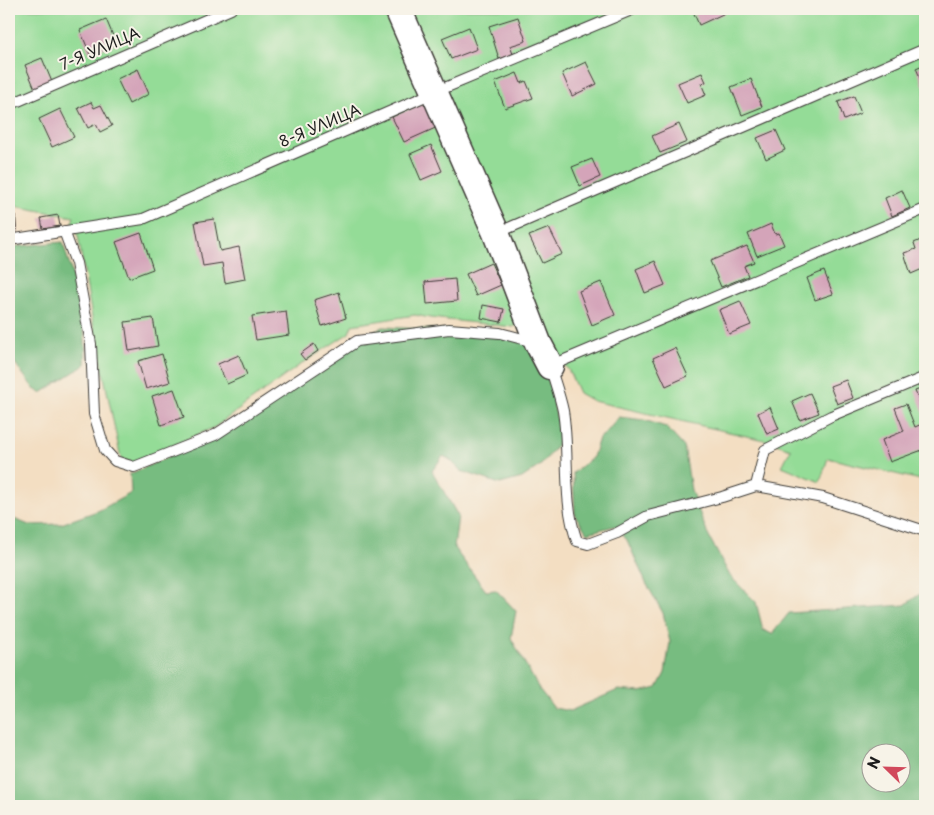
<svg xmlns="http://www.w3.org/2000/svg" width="934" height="815" viewBox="0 0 934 815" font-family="'Playpen Sans',sans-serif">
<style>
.green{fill:#94dc97;stroke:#587c5a}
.forest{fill:#77bc80;stroke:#4a6c4e;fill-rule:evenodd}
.building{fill:#d4a4b9}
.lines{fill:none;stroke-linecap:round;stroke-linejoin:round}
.service-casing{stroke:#3c3935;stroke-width:12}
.tertiary-casing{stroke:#3c3935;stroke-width:29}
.service{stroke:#fff;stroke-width:10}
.tertiary{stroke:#fff;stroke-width:26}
.labels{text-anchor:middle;stroke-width:4;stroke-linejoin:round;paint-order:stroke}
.street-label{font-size:15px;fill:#1c1c1c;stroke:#f7f3e8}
</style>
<rect width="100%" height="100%" fill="#f7f3e8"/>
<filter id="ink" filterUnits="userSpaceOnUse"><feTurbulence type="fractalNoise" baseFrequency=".02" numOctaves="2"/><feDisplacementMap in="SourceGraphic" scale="10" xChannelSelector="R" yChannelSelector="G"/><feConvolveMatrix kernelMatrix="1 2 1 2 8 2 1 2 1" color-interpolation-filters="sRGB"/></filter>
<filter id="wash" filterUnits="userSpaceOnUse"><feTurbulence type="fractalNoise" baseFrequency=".0096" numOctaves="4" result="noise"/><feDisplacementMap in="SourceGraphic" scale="20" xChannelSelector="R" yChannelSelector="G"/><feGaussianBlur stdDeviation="1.12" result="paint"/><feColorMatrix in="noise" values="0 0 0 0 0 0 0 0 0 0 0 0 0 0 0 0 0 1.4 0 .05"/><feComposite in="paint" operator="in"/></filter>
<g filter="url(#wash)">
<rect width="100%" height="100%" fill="#f3dec2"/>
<!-- green -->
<path class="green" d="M9,9H925V481L828,458L820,482L782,466L791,449L764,440L593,401L579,393L568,369L555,358L525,322L513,327L430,318L415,315L352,325L349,333L297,367L215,427L133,463L121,459L93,323L78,236L72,222L74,217L9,205Z"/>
<!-- forest -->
<path class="forest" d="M63,242C74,282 88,322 85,365L41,393L34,389L9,355V247Z
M383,327L449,330L526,341L546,369L560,433L558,444L541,465L522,478L500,484L461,471L449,459L443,456L432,471L458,516L454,548L486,591L496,590L516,611L511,638L539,689L554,708L570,711L618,690L640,692L657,688L665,673L670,642L663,613L646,583L627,540L615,526L587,533L575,515L573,473L593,457L599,438L605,434L619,417L644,420L666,427L684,447L691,490L708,535L730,576L756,602L763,630L772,634L789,613L905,605L925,590V806H9V517L29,525L61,524L100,510L131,493L130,474L235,427L345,346ZM872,752H902V782H872Z"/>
<g id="blocks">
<!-- building -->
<path class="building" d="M692,9H723L725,13L699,25Z
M518,17L526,41L510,46L513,54L499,59L489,26Z
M106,19L116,43L90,54L80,30Z
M469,27L477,49L451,59L442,38Z
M42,58L52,82L35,89L25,65Z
M586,62L597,84L572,96L562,73Z
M925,64V86L924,87L916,68Z
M138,69L149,94L129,104L117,79Z
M517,73L521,83L526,81L533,98L505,108L495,82Z
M702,73L706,82L701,83L706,95L687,103L678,83Z
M751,79L762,107L742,115L731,87Z
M854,96L861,113L844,120L838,102Z
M429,100L440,126L404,142L392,117Z
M91,102L94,108L101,105L112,126L100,132L96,124L88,128L78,108Z
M60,109L74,137L52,147L39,119Z
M679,124L687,142L660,153L652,136Z
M776,130L785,150L766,159L757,138Z
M431,145L442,171L421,180L410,154Z
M592,159L600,177L580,186L572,167Z
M902,190L910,208L892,216L885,198Z
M15,210L17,234H9V211Z
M58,215L60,226L43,229L41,218Z
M214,219L220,251L239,247L245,279L225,283L222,263L203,266L195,222Z
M771,224L775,234L779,233L784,245L757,256L748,234Z
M549,228L562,254L542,263L529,236Z
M141,233L153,269L129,278L116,242Z
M925,238V268L911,274L904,253L916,249L914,243Z
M747,246L754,262L744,266L748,276L721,287L710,261Z
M655,261L665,285L645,293L636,269Z
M491,263L501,285L476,296L466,274Z
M824,271L833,294L815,300L807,278Z
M455,279L457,301L427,304L425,282Z
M601,282L615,315L592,325L579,291Z
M339,292L346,318L322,326L314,300Z
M740,301L751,325L729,334L719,310Z
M483,305L504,309L501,322L481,318Z
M286,311L289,335L256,340L252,316Z
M153,318L158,346L129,351L125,322Z
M314,344L318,351L305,360L300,354Z
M675,348L688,376L666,386L653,358Z
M162,354L170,382L146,389L138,361Z
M239,355L247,375L227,384L218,364Z
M846,380L853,398L837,404L830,386Z
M925,387V416L915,391Z
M174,389L184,417L161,425L152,396Z
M810,393L819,413L800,420L792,401Z
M906,404L915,427L924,423L925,449L890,462L882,440L904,431L895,408Z
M770,407L779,429L767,434L758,413Z"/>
</g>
</g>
<g filter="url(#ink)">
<use href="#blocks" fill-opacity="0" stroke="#3c3935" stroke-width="1"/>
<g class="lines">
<defs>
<path id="service" d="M9,105L231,9
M925,209L550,366C554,380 560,396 563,411C570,454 562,499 577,541L588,544L617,533L648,516L722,497L756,486L823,498L925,531
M64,231L76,263L91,344L94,414L105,450L115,461L134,467L215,435L357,341L449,329L500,333L534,342
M497,233L925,49
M9,240L143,219L435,92L634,9
M756,486L765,450L831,416L925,377"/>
<path id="tertiary" d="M398,9L496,233L538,343L550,366"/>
</defs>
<!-- service casing -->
<use href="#service" class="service-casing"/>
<!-- tertiary casing -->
<use href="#tertiary" class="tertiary-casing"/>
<!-- service -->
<use href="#service" class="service"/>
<!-- tertiary -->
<use href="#tertiary" class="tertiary"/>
</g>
</g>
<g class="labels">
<!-- street labels -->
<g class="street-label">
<text transform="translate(100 49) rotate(-23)" y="5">7-Я УЛИЦА</text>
<text transform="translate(320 126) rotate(-23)" y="5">8-Я УЛИЦА</text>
</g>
</g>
<!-- margin -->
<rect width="934" height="815" fill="none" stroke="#f7f3e8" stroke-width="30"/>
<!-- north arrow -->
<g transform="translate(886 768) rotate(293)"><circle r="24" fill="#f7f3e8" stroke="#9f9d96"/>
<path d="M0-4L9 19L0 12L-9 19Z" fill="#d1495b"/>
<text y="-8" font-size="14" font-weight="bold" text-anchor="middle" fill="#1c1c1c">N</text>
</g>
</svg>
